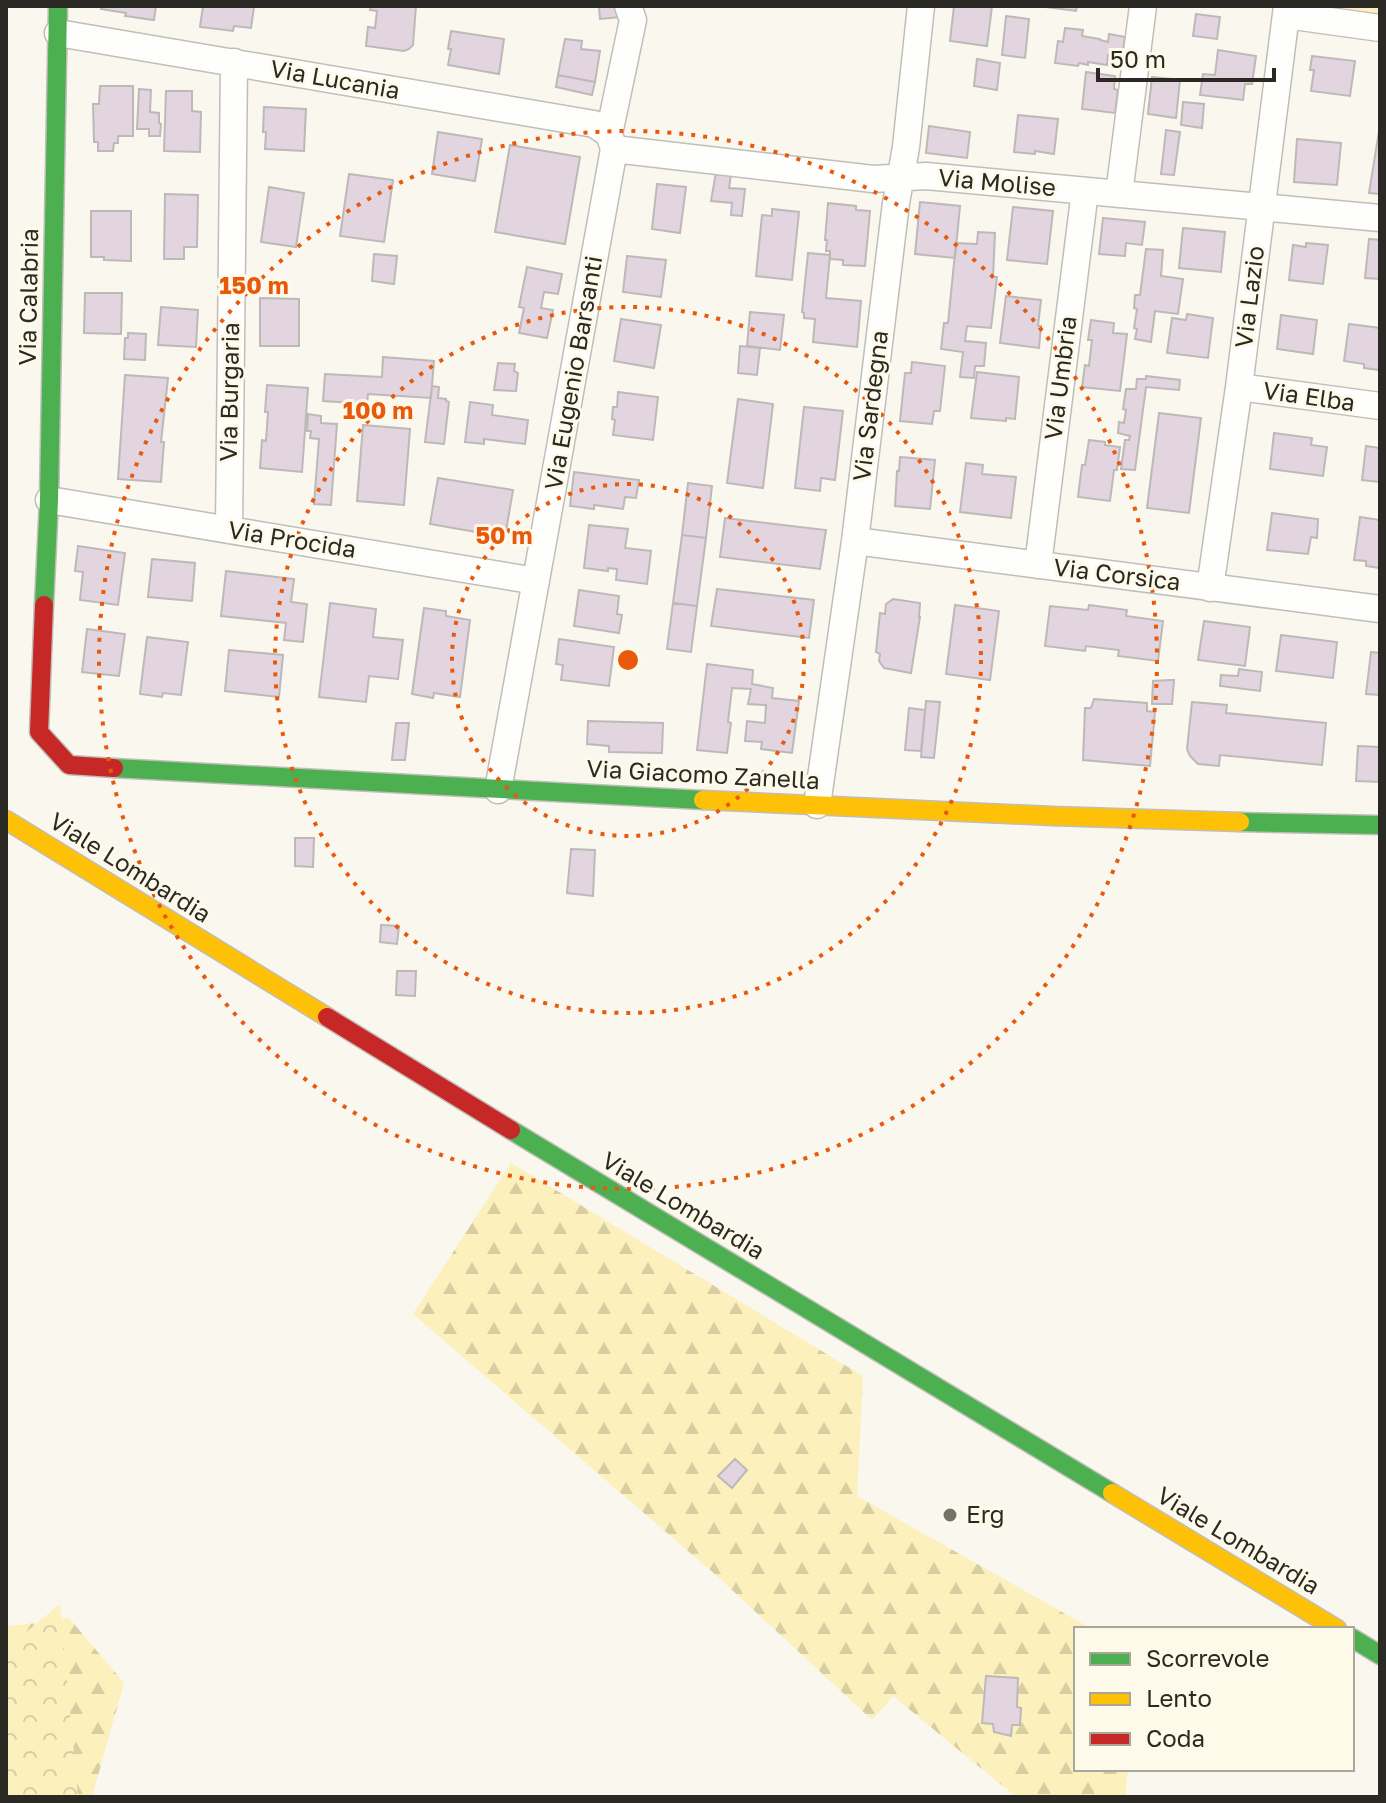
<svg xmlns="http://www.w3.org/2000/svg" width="1386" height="1803" viewBox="0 0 1386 1803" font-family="'Golos Text',sans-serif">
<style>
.grass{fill:#fcf0bd}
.forest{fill:url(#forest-firs)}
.park{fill:url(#park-crowns)}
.building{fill:#e2d5e0;stroke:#bcb9b8;stroke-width:2}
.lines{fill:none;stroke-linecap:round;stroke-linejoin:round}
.street-casing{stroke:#c0beb8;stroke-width:29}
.fast-casing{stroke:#c0beb8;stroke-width:21}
.slow-casing{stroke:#c0beb8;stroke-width:21}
.jam-casing{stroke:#c0beb8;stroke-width:21}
.street{stroke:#fefefc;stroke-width:26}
.fast{stroke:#4caf50;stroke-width:18}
.slow{stroke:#ffc107;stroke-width:18}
.jam{stroke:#c62828;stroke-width:18}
.ring{fill:none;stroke:#e8590c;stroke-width:4;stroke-dasharray:4 8}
.poi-dot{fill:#73716a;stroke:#fefae9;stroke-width:3}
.labels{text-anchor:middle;stroke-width:6;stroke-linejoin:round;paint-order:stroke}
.street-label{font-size:24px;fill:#2b2923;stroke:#fefae9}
.poi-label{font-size:24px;fill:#2b2923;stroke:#fefae9;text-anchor:start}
.centre{fill:#e8590c;stroke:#fefae9;stroke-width:4}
.ring-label{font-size:24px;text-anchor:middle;font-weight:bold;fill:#e8590c;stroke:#fefae9;stroke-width:6;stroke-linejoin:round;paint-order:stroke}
</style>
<defs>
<pattern id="forest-firs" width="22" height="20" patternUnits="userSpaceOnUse" patternTransform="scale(2)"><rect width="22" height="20" fill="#fcf0bd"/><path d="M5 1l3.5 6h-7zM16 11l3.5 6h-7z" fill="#d8cea2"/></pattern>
<pattern id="park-crowns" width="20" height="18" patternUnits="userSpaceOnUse" patternTransform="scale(2)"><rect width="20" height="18" fill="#fcf0bd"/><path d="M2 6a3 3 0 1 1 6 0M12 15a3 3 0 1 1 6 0" fill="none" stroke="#d8cea2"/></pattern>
</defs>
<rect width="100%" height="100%" fill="#f9f7ee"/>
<!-- grass -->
<path class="grass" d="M1315,6H1380V15Z"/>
<!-- forest -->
<path class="forest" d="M511,1163L863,1376L857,1496L1092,1629H1076V1769H1128L1125,1797H1016L893,1696L872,1720L717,1576L413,1314Z
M69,1618L124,1683L92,1797H18L6,1667V1626L21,1625Z"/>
<!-- park -->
<path class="park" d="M60,1604L78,1797H6V1641L25,1633Z"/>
<!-- building -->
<path class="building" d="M102,6H156L154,20L125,16L126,13L101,9Z
M203,6L254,7L251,28L234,26L233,31L200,27Z
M371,6H416L413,45L409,49L404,51L366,46L368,27L375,28L377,11L370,10Z
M599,6H618L623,17L600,19Z
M954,6H992L987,46L950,41Z
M1038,6H1077L1076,11Z
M1196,14L1220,17L1217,39L1193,36Z
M1006,16L1029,19L1025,58L1002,55Z
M1065,28L1083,30L1082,36L1100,39V40L1108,42L1109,34L1125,37L1122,56L1108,55L1107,65L1088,62V65L1079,63L1078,66L1055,63L1058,41L1063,42Z
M451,31L504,39L499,74L448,65L451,49H448Z
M565,39L582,41L581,49L600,51L595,82L558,75Z
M1218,50L1256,56L1252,84H1245L1243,100L1200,95L1203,74L1215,75Z
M1312,56L1355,61L1350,96L1311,91L1314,70H1310Z
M977,59L1000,63L997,90L974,86Z
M1086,72L1115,76L1114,89L1118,90L1115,113L1082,109Z
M558,75L595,82L592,95L556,87Z
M1152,77L1180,80L1176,118L1148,114Z
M100,86H133V136H118V143H114L113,151H98V142H94L93,104H99Z
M139,89L151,90L150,112L159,113V123L161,124L160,136H149V129H137Z
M166,91H192V111L201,112L200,152L164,151Z
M1183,102L1204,104L1202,128L1181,125Z
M264,107L306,109L304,151L265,149L266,132H263Z
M1018,115L1058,119L1054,154L1035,151V154L1014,152Z
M929,126L970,132L967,158L926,153Z
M1166,130L1180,132L1174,175L1161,174Z
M1379,131L1380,132V194L1369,193Z
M438,132L482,139L475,181L432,174Z
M1297,139L1341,143L1337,185L1294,182Z
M510,145L580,157L565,244L495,232Z
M716,172L731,174L729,188L745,189L742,216L731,215L732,203L711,201Z
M349,174L393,180L384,242L340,236Z
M657,184L686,187L680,233L652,229Z
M269,187L304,193L296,247L261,242Z
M165,194L198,195L197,247H184V259H164Z
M920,202L960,206L955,258L915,254Z
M828,203L856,206V210L870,211L865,266L843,265V260L830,259V251H826L827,240H825Z
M1013,207L1053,211L1047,264L1007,260Z
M772,209L799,212L792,280L756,276L762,215L772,216Z
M91,211H131V261L104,260V257H91Z
M1103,218L1145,222L1142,245L1126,243L1125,256L1099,254Z
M1183,228L1225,232L1221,272L1179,268Z
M978,232L995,233L993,277H997L991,328L967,326L965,341L986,343L984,366H975L974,378L960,377L963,352L941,349L944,323H948L956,243L977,244Z
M1369,239L1380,240V279L1365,278Z
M1306,243L1328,245L1323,284L1289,280L1293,245L1306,247Z
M1146,249L1163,250L1161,276L1183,279L1178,314L1155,311L1151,342L1135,339L1137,329L1134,328L1137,309L1134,308L1135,295H1140Z
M808,253L830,255L826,298L861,301L857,347L813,342L815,319L804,318V313L802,312Z
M374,254L397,256L394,284L372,281Z
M627,256L666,260L661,297L623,292Z
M527,267L562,274L558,294L544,292L541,308L553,310L547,338L519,333L524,308L519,307Z
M85,293H122L121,334L84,333Z
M1006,296L1041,300L1038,326H1041L1039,348L1000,343Z
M260,298L299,299V346H260Z
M161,307L198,310L196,347L158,345Z
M750,312L784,315L780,350L747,346Z
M1187,314L1213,318L1208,358L1167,353L1172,318L1186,320Z
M1281,315L1317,320L1313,354L1277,349Z
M621,319L661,325L654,368L614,361Z
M1091,320L1114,323L1113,333L1127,334L1120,391L1082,387L1085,365L1089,366L1092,340H1088Z
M1349,324L1380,328V370L1364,368V364L1344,361Z
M128,333L146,334L145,360L124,359L125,338H128Z
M740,346L760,348L757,375L738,373Z
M383,357L434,361L431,398L368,394L367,404L323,401L325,374L382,377Z
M912,362L945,366L940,411H934L932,424L900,421L905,373H911Z
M498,363L515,364L514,371L518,373L516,391L494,390Z
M977,372L1019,377L1015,419L1006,418V421L971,418Z
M125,375L168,378L161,442H164L161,482L118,479Z
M1146,376L1180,380L1179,390L1146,387L1135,470L1121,469L1125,440H1129L1130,436L1118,433L1119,422L1124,423L1126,410L1123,409L1126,389H1136L1137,379H1146Z
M267,385L308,388L302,472L260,468L262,440L266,441L268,412H265Z
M432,386L439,387L438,398L446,399V401L449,402L444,444L425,442Z
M618,392L658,397L653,440L613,435L615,420L612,419L613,407H617Z
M738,399L773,404L763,488L727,483Z
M470,402L493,405L492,415L528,420L525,444L484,439V444L465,442Z
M804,407L843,411L835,480L821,478L820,491L795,488Z
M1159,413L1201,418L1189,513L1147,508Z
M308,414L321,416V423L337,424L331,505L314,504L319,439L310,438L311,431H307Z
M363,425L410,429L404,505L357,501Z
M1274,433L1312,438L1311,445L1327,447L1323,476L1270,469Z
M1089,440L1105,442V445L1120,447L1117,470H1114L1110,501L1078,497L1082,465H1085Z
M1366,446L1380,448V482L1362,480Z
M900,457L935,460L930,509L895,506L897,471H899Z
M966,463L983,465L982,474L1016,477L1011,518L960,512Z
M574,472L639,480L636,498L625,497L623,509L594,505V509L570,506Z
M438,478L513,490L505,537L430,524Z
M688,483L712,486L706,538L682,535Z
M1272,513L1318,519L1317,538L1311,537L1308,554L1267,550Z
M1360,517L1380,520V568L1366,566V561L1354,560Z
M725,518L826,530L820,569L720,557Z
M589,525L628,529L625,548L651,551L647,584L616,580L617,569L608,568V571L584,568Z
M682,535L706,538L697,606L673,603Z
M78,546L125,553L118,605L80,600L83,572L75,571Z
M152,559L195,563L192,601L148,597Z
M226,571L294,579L291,602L307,604L303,642L284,640L286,623L221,616Z
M717,589L814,600L809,638L711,626Z
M579,590L619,596L617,614L622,615L619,633L574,626Z
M893,599L920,603L919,617H920L911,673L884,668L879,661L880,654L876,652L880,613L885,614L886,604Z
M330,603L376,609L373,637L403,640L398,679L369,676L366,702L319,697Z
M673,603L697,606L691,652L667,649Z
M955,605L999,611L990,680L946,674Z
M1089,605L1127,610L1126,616L1163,621L1158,661L1118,656L1119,650L1086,646L1085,651L1045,646L1050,606L1088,610Z
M424,608L446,611V616L470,620L460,697L434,693L433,698L412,694Z
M1204,621L1250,627L1245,666L1198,660Z
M87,629L125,634L119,676L82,672Z
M1281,635L1337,642L1333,678L1276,671Z
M147,637L188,642L181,695L163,693L162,697L140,694Z
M559,639L614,647L609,686L561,680L563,665L556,664Z
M229,650L283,655L279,697L225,691Z
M1371,652L1380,653V695L1366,694Z
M707,664L753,670L752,684L773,688L772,698L799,701L792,753L761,749L762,742L745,741L747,721L765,723L766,705L748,704L751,689L732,688L728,722L731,723L727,753L697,750Z
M1239,669L1262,672L1260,691L1220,686L1221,675L1238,676Z
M1170,680H1174L1172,704H1152L1153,681Z
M1094,699L1147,703V711L1155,712L1150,766L1083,760L1085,708H1091Z
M926,701L940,702L934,758L921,757Z
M1192,702L1227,705L1226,713L1326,723L1322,765L1220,755L1219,766L1198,764L1190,756L1187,749Z
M909,708L925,710L921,751L905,750Z
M588,721L663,723L662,753L609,752V746L587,744Z
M396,723H409L405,760H392Z
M1358,746L1380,747V782L1356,781Z
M295,838H314L313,867L295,866Z
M571,849L595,850L593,896L567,893Z
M381,925L399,926L397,944L380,942Z
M397,971H416L415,996L396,995Z
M735,1459L747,1470L732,1488L718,1476Z
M986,1676L1018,1678L1017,1707L1021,1708L1020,1725H1012L1011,1736L994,1732L993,1724L982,1723Z"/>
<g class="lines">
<defs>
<path id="street" d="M1286,15L1380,28
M58,33L594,124L609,134
M614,149L873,179L926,176L1380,218
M1119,194L1143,6
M1239,387L1380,406
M49,500L536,581
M229,530L234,62
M855,541L1380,609
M1038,565L1085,191
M1210,588L1239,387L1287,6
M498,790L614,149L609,134L633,20L628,6
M817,805L855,541L896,203L906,147L921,6"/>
<path id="fast" d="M44,605L49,500L58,6
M114,768L703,800
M1240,822L1380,825
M511,1130L1112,1493
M1352,1638L1380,1655"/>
<path id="slow" d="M703,800L1052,816L1240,822
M6,820L327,1017
M1112,1493L1337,1629"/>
<path id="jam" d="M44,605L39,732L69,765L114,768
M327,1017L511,1130"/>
</defs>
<!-- street casing -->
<use href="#street" class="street-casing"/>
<!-- fast casing -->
<use href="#fast" class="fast-casing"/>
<!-- slow casing -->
<use href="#slow" class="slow-casing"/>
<!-- jam casing -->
<use href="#jam" class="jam-casing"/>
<!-- street -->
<use href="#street" class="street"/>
<!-- fast -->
<use href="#fast" class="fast"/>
<!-- slow -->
<use href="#slow" class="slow"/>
<!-- jam -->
<use href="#jam" class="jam"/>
</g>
<!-- distance rings -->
<g class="ring">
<circle cx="628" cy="660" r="176"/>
<circle cx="628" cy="660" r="353"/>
<circle cx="628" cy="660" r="529"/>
</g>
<!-- markers -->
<circle class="poi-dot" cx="950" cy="1515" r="8"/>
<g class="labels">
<!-- street labels -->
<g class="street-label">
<text transform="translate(335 80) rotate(10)" y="8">Via Lucania</text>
<text transform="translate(997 183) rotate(5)" y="8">Via Molise</text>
<text transform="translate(29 297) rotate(-89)" y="8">Via Calabria</text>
<text transform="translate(1250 297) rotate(-83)" y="8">Via Lazio</text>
<text transform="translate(574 373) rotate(-80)" y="8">Via Eugenio Barsanti</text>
<text transform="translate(1061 378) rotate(-83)" y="8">Via Umbria</text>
<text transform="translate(230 392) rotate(-89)" y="8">Via Burgaria</text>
<text transform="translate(1309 397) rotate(8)" y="8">Via Elba</text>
<text transform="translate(871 406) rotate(-83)" y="8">Via Sardegna</text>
<text transform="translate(292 540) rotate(9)" y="8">Via Procida</text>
<text transform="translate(1117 575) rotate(7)" y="8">Via Corsica</text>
<text transform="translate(703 775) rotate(3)" y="8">Via Giacomo Zanella</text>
<text transform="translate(130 868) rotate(32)" y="8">Viale Lombardia</text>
<text transform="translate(683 1206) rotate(31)" y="8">Viale Lombardia</text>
<text transform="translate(1238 1541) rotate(31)" y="8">Viale Lombardia</text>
</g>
<!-- poi labels -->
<g class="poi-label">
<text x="966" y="1523">Erg</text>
</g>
</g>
<circle cx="628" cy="660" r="12" class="centre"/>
<g class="ring-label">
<text x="254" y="294">150 m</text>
<text x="378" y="419">100 m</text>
<text x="504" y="544">50 m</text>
</g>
<!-- border -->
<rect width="1386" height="1803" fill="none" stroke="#2b2923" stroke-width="16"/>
<!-- legend -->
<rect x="1074" y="1627" width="280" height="144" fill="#fefae9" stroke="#aaa69a" stroke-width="2"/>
<rect x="1090" y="1653" width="40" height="12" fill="#4caf50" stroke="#aaa69a" stroke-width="2"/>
<text x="1146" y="1667" font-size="24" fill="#2b2923">Scorrevole</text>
<rect x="1090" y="1693" width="40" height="12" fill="#ffc107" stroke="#aaa69a" stroke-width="2"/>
<text x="1146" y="1707" font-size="24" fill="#2b2923">Lento</text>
<rect x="1090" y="1733" width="40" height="12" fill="#c62828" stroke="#aaa69a" stroke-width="2"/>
<text x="1146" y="1747" font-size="24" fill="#2b2923">Coda</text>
<!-- scale -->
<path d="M1098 68v12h176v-12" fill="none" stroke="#2b2923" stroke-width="4"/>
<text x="1110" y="68" font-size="24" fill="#2b2923" stroke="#fefae9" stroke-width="6" paint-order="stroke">50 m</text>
</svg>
